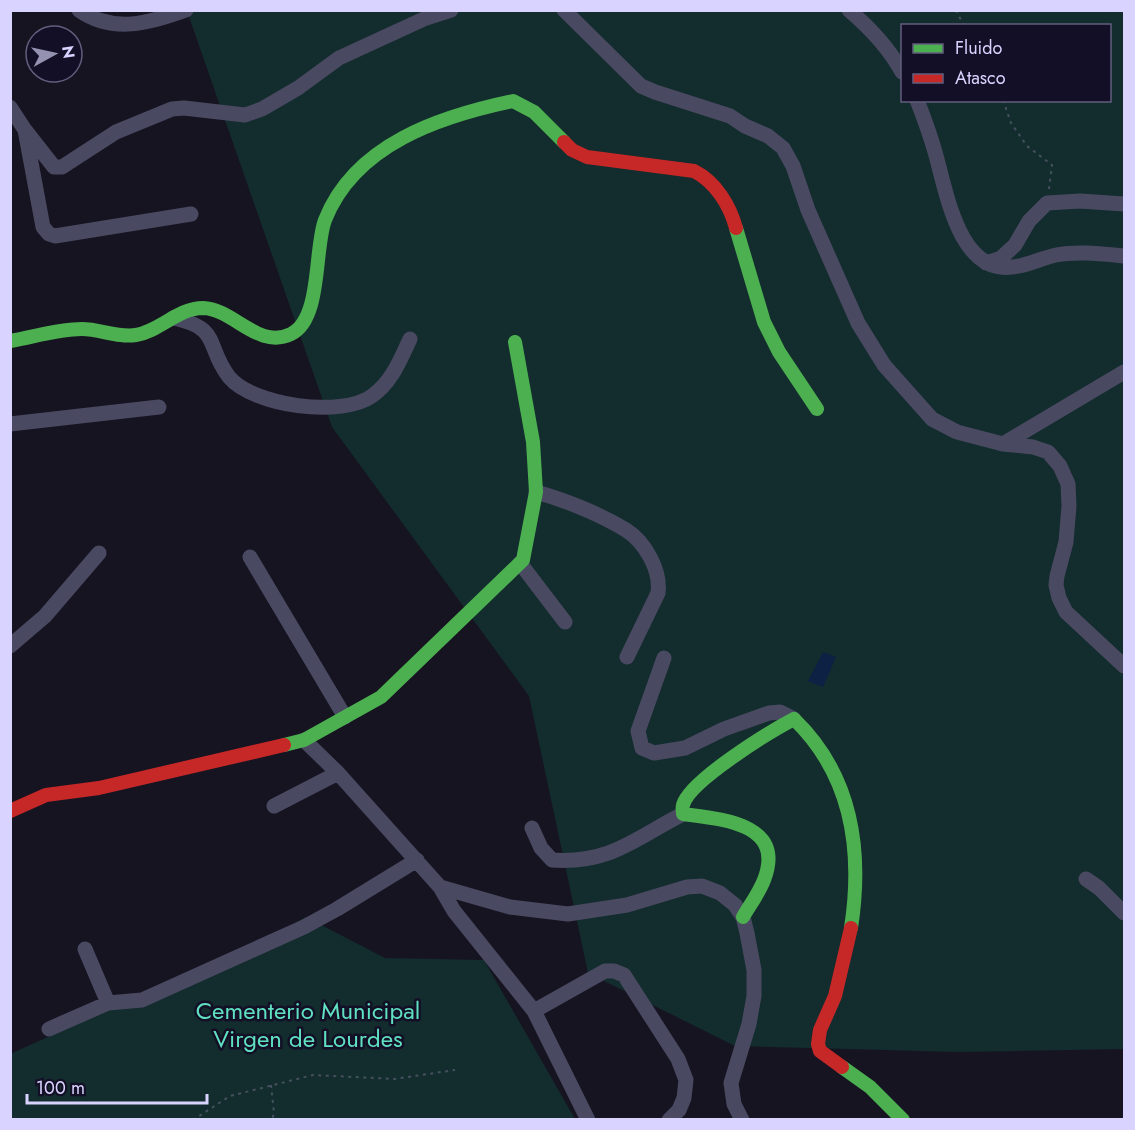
<svg xmlns="http://www.w3.org/2000/svg" width="1135" height="1130" viewBox="0 0 1135 1130" font-family="Jost,sans-serif">
<style>
.green{fill:#132c2d;fill-rule:evenodd}
.water{fill:#0d2144}
.lines{fill:none;stroke-linecap:round;stroke-linejoin:round}
.path{stroke:#44505f;stroke-width:2;stroke-dasharray:3 4.5;stroke-linecap:butt}
.street{stroke:#4a4962;stroke-width:15}
.fast{stroke:#4caf50;stroke-width:14}
.jam{stroke:#c62828;stroke-width:14}
.labels{text-anchor:middle;stroke-width:5;stroke-linejoin:round;paint-order:stroke}
.park-label{font-size:24px;fill:#5fe0c0;stroke:#130f26}
</style>
<rect width="100%" height="100%" fill="#161421"/>
<!-- green -->
<path class="green" d="M187,11H1124V1049L958,1052L735,1046L588,973L529,696L332,427ZM902,26H1110V100H902Z
M306,917L385,958L484,960L575,1119H11L10,1054L259,942Z"/>
<!-- water -->
<path class="water" d="M823,652L836,657L823,687L808,681Z"/>
<g class="lines">
<!-- path -->
<path class="path" d="M956,10L964,26
M1003,100L1011,123L1027,146L1052,165L1049,189
M271,1085L274,1113L272,1120
M193,1120L230,1096L313,1075L394,1079L455,1070"/>
<!-- street -->
<path class="street" d="M79,10C113,34 150,23 186,10
M564,10L641,86L655,92L730,116L745,126L768,136L783,148L793,166L808,210L858,323L884,365L932,419L957,432L1003,444L1033,447L1048,452L1060,466L1068,484L1069,506L1066,542L1057,576L1056,585L1059,598L1066,612L1124,666
M849,10C870,28 889,48 902,72
M917,100C924,118 930,134 935,152C946,189 958,274 1012,267C1027,266 1041,258 1056,255C1078,251 1102,254 1124,256
M10,107L25,130L54,167H62L116,132L172,109L184,108L245,115L262,109L298,88L339,58L426,18L451,10
M25,130L43,227L49,234L55,236L191,214
M986,263L1001,258L1015,245L1029,221L1047,203L1080,201L1124,204
M173,318C222,328 205,346 229,377C253,406 341,418 372,396C392,382 400,360 410,339
M10,424L159,407
M1003,444L1124,372
M536,492C565,500 600,514 626,530C645,542 661,570 658,593L627,657
M250,557L345,717
M520,563L565,622
M10,646L45,616L99,553
M664,658L638,731L642,748L654,753L685,748L724,729L769,713L780,712L794,719
M304,740L338,773L440,887L510,907L568,914L627,905L687,887L702,886L720,893L735,905L743,917L747,933L754,970V996L749,1024L731,1083L734,1104L742,1120
M274,806L338,773
M532,828L541,848L552,860C611,864 635,838 683,814
M1086,879L1099,888L1124,913
M440,887L454,911L534,1011L588,1120
M85,949L108,1003
M534,1011L605,971H614L624,975L678,1059L686,1080L684,1098L679,1110L669,1120
M49,1029L108,1003L142,1000L304,927L337,909L417,860"/>
<!-- fast -->
<path class="fast" d="M736,228L764,322L779,352L817,409
M10,341C34,337 58,329 82,329C100,329 118,338 136,335C160,331 178,308 203,308C234,309 258,350 291,334C322,319 314,249 325,220C355,144 441,116 513,101L534,112L564,142
M284,745L304,740L381,697L523,560L536,492L533,442L515,342
M743,917C750,905 759,893 764,880C786,823 721,819 683,814C683,811 682,808 683,805C689,781 771,731 794,719C852,775 863,850 851,928
M842,1067L870,1087L903,1120"/>
<!-- jam -->
<path class="jam" d="M564,142L572,150L587,157L694,171C716,182 730,206 736,228
M10,811L46,795L99,788L284,745
M842,1067L820,1051L818,1044L820,1030L835,996L851,928"/>
</g>
<g class="labels">
<!-- park labels -->
<g class="park-label">
<text x="308" y="1019">Cementerio Municipal<tspan x="308" dy="28">Virgen de Lourdes</tspan></text>
</g>
</g>
<!-- border -->
<rect width="1135" height="1130" fill="none" stroke="#d9d4ff" stroke-width="24"/>
<!-- legend -->
<rect x="901" y="24" width="210" height="78" fill="#130f26" stroke="#625e7d" stroke-width="1.5"/>
<rect x="913" y="44" width="30" height="9" fill="#4caf50" stroke="#625e7d" stroke-width="1.5"/>
<text x="955" y="54" font-size="18" fill="#d9d4ff">Fluido</text>
<rect x="913" y="74" width="30" height="9" fill="#c62828" stroke="#625e7d" stroke-width="1.5"/>
<text x="955" y="84" font-size="18" fill="#d9d4ff">Atasco</text>
<!-- north arrow -->
<g transform="translate(54 54) rotate(82)"><circle r="28" fill="#130f26" stroke="#625e7d" stroke-width="1.5"/>
<path d="M0-4.5L10 22L0 15L-10 22Z" fill="#9591b1"/>
<text y="-9" font-size="16" font-weight="bold" text-anchor="middle" fill="#d9d4ff">N</text>
</g>
<!-- scale -->
<path d="M27 1094v9h180v-9" fill="none" stroke="#d9d4ff" stroke-width="3"/>
<text x="36" y="1094" font-size="18" fill="#d9d4ff" stroke="#130f26" stroke-width="4.5" paint-order="stroke">100 m</text>
</svg>
